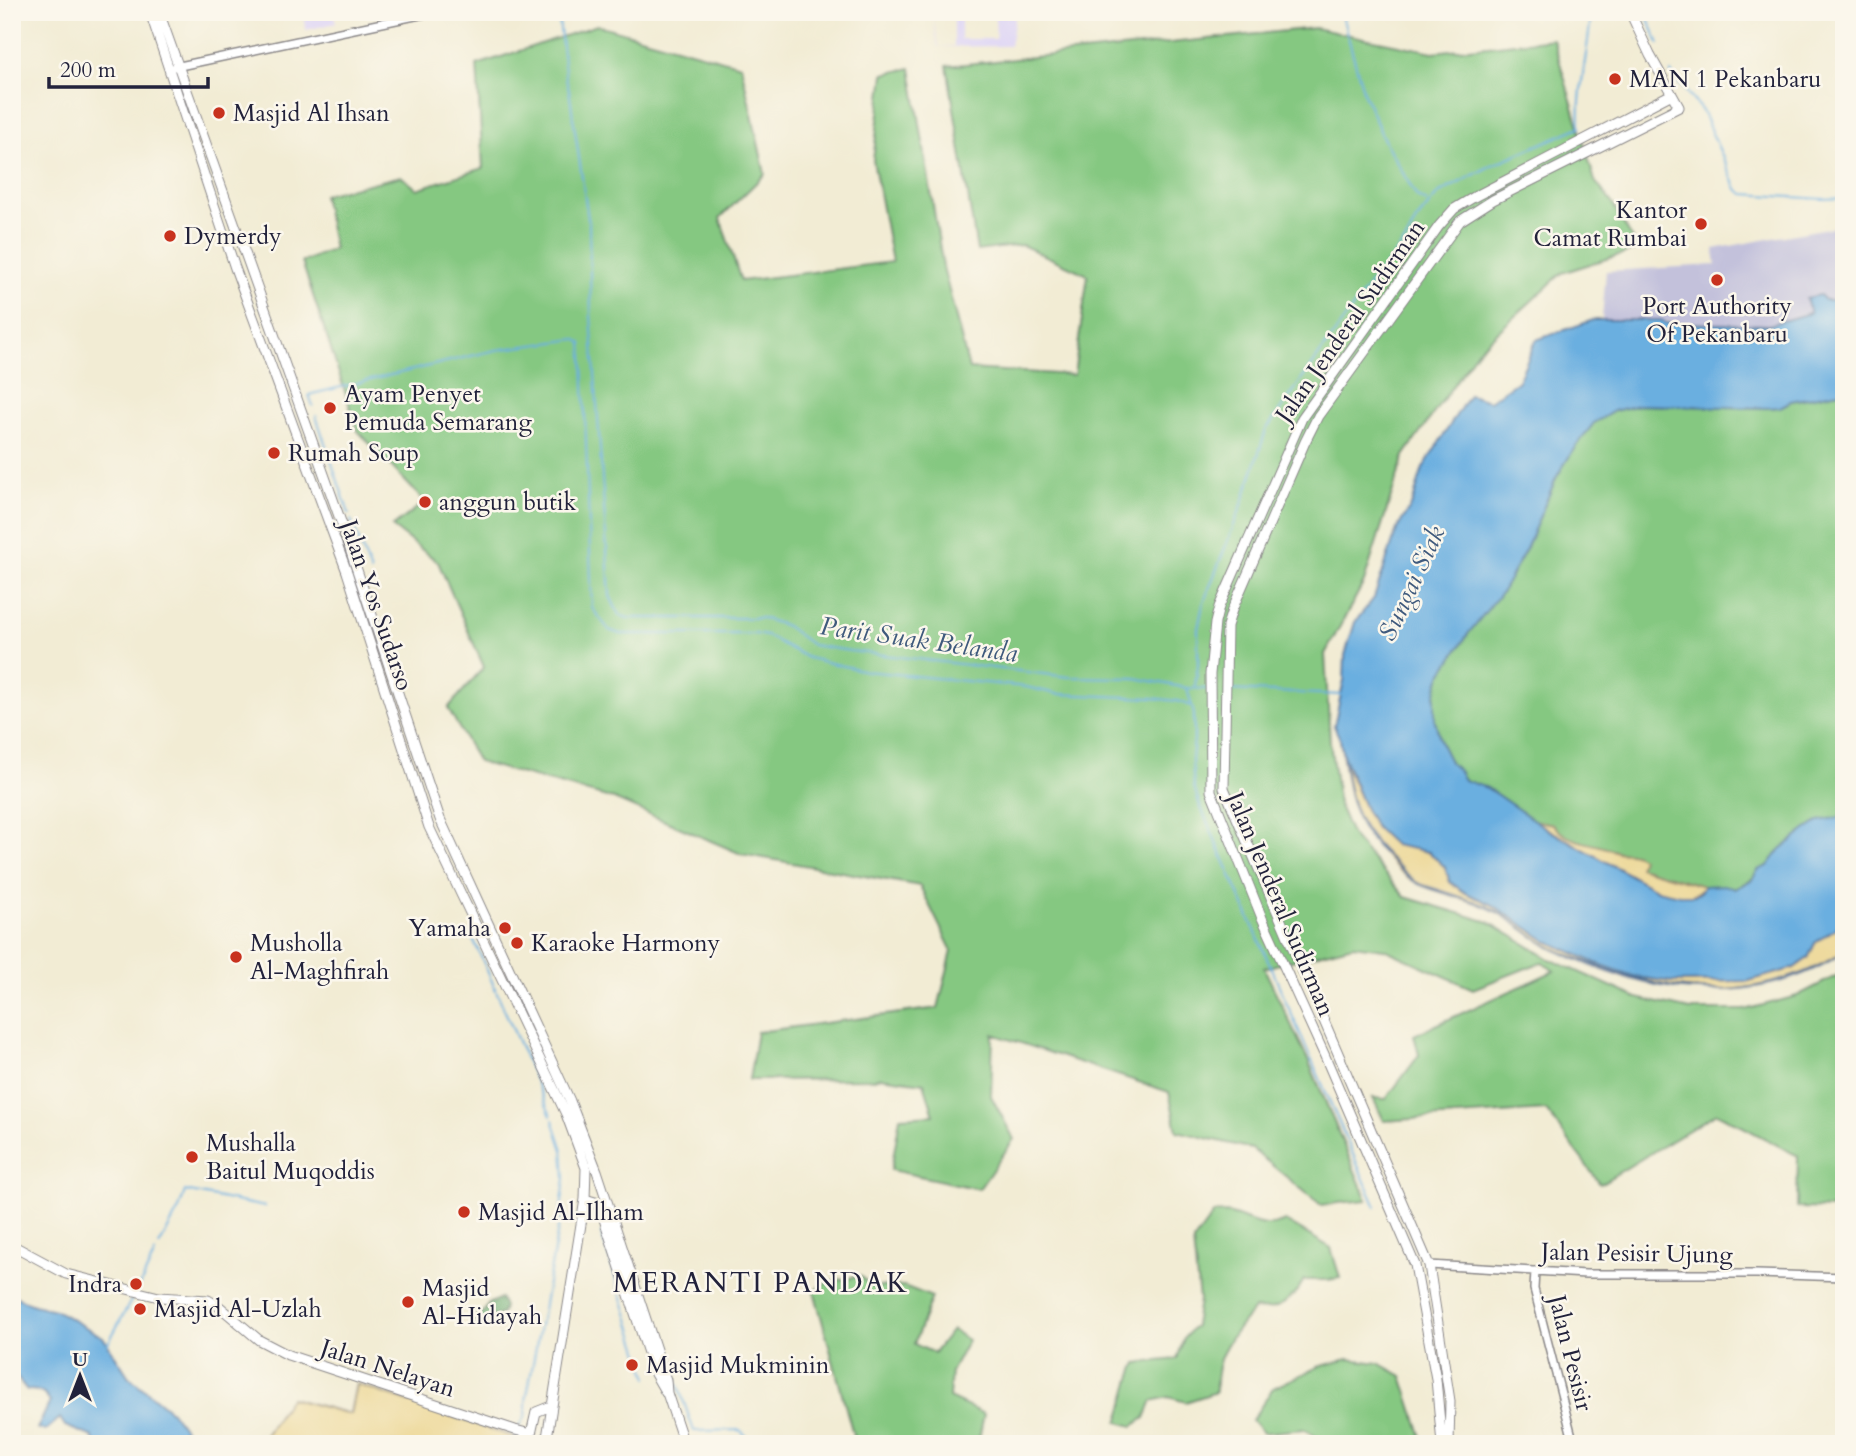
<svg xmlns="http://www.w3.org/2000/svg" width="1856" height="1456" viewBox="0 0 1856 1456" font-family="Cardo,serif">
<style>
.built{fill:#ded5f5;fill-rule:evenodd}
.industrial{fill:#c3c1db}
.green{fill:#85c881;stroke:#54755e;stroke-width:2}
.forest{fill:#6cac6f;stroke:#476755;stroke-width:2}
.sand{fill:#eeda9e;stroke:#887e6c;stroke-width:2}
.water{fill:#6aafe0;stroke:#46688e;stroke-width:2}
.lines{fill:none;stroke-linecap:round;stroke-linejoin:round}
.stream{stroke:#6aafe0;stroke-width:2}
.minor-casing{stroke:#8a8788;stroke-width:10}
.major-casing{stroke:#8a8788;stroke-width:11}
.minor{stroke:#fff;stroke-width:7}
.major{stroke:#fff;stroke-width:9}
.poi-dot{fill:#c8321e;stroke:#fbf7ec;stroke-width:2.5}
.labels{text-anchor:middle;stroke-width:5;stroke-linejoin:round;paint-order:stroke}
.poi-label{font-size:24px;fill:#22223b;stroke:#fbf7ec;text-anchor:start}
.street-label{font-size:24px;fill:#22223b;stroke:#fbf7ec}
.water-label{font-size:26px;font-style:italic;fill:#3f5a7d;stroke:#fbf7ec}
.quarter-label{font-size:28px;letter-spacing:2px;fill:#22223b;stroke:#fbf7ec}
</style>
<rect width="100%" height="100%" fill="#fbf7ec"/>
<filter id="ink" filterUnits="userSpaceOnUse"><feTurbulence type="fractalNoise" baseFrequency=".0143" numOctaves="2"/><feDisplacementMap in="SourceGraphic" scale="14" xChannelSelector="R" yChannelSelector="G"/><feConvolveMatrix kernelMatrix="1 2 1 2 8 2 1 2 1" color-interpolation-filters="sRGB"/></filter>
<filter id="wash" filterUnits="userSpaceOnUse"><feTurbulence type="fractalNoise" baseFrequency=".00686" numOctaves="4" result="noise"/><feDisplacementMap in="SourceGraphic" scale="28" xChannelSelector="R" yChannelSelector="G"/><feGaussianBlur stdDeviation="1.57" result="paint"/><feColorMatrix in="noise" values="0 0 0 0 0 0 0 0 0 0 0 0 0 0 0 0 0 1.4 0 .05"/><feComposite in="paint" operator="in"/></filter>
<g filter="url(#wash)">
<rect width="100%" height="100%" fill="#f2ecd4"/>
<!-- built -->
<path class="built" d="M303,12H333L336,23L306,30Z
M932,12L939,47L954,46V12H1016L1010,46L938,47ZM961,14H995L996,39H961Z"/>
<!-- industrial -->
<path class="industrial" d="M1844,225V300L1830,301L1807,298L1810,313L1769,325L1602,319L1606,271L1716,265L1714,249Z"/>
<!-- green -->
<path class="green" d="M597,25L741,65L765,174L720,218L741,281L892,262L873,160L884,74L911,68L943,267L969,369L1074,375L1088,275L1022,245L977,251L947,66L1315,28L1433,52L1553,39L1595,181L1612,203L1638,249L1562,273L1477,351L1404,456L1364,582L1325,654L1330,742L1339,806L1352,836L1405,897L1489,922L1550,959L1637,998L1690,1010H1745L1797,996L1844,972V1209L1797,1208L1798,1156L1717,1113L1600,1184L1546,1110L1384,1121L1373,1098L1386,1099L1419,1055L1414,1035L1554,971L1542,962L1473,989L1384,949L1353,945L1264,968L1308,1060L1367,1200L1321,1205L1252,1149L1177,1131L1169,1092L993,1034L991,1096L1014,1139L979,1189L891,1170L900,1117L934,1115L924,1083L880,1077L874,1079L749,1080L757,1032L938,1008L952,951L920,886L741,854L614,799L478,762L448,708L484,667L438,562L392,527L425,502L358,431L302,262L334,249L323,195L401,176L417,189L483,168L477,65Z
M1844,391V810L1841,817L1820,821L1806,830L1781,849L1768,866L1758,870L1753,878L1734,889C1721,883 1713,887 1700,893L1550,831L1487,788L1464,780L1459,771L1451,764L1442,746L1435,721V695L1441,675L1468,634L1503,590L1526,549L1556,478L1575,447L1594,423L1614,411L1638,405L1768,408L1780,407L1791,401Z
M1214,1213C1219,1213 1226,1213 1231,1214C1252,1220 1263,1231 1285,1221L1331,1248L1340,1278L1328,1280H1304C1292,1301 1279,1312 1254,1309C1231,1337 1214,1354 1216,1392L1186,1402L1168,1397L1152,1401L1145,1418L1133,1426L1118,1422C1126,1402 1128,1382 1137,1363L1177,1359L1184,1338L1195,1326L1199,1300L1193,1242Z
M860,1276L873,1287L904,1286L932,1297L914,1344L934,1353L952,1330L968,1340L951,1372L949,1398L984,1414L978,1444H852L853,1434L814,1291L827,1282Z
M1348,1359L1379,1363L1402,1376L1423,1440L1417,1444H1327L1304,1429L1263,1433L1252,1420L1273,1388L1318,1367Z"/>
<!-- forest -->
<path class="forest" d="M501,1299L504,1307L502,1314L474,1323L471,1317L483,1313L489,1303Z"/>
<!-- sand -->
<path class="sand" d="M1340,739L1348,771L1365,809L1376,828L1394,844L1429,852L1445,867L1450,882L1466,893L1493,905L1547,941L1636,977L1672,982L1749,981L1794,968L1808,958L1815,943L1844,922V952C1762,1003 1677,999 1590,963C1577,958 1563,954 1550,947C1532,937 1516,922 1497,912C1472,898 1442,895 1417,883C1400,875 1376,846 1365,831C1347,805 1345,769 1340,739Z
M1532,820L1553,824C1567,844 1595,842 1615,851C1623,855 1628,849 1642,858L1639,867L1704,886C1695,902 1671,895 1657,890Z
M356,1384L516,1438L514,1444H259L290,1398L350,1414Z"/>
<!-- water -->
<path class="water" d="M1820,295L1825,300H1844V391L1791,401L1780,407L1768,408L1638,405L1614,411L1594,423L1575,447L1556,478L1526,549L1503,590L1468,634L1441,675L1435,695V721L1442,746L1451,764L1459,771L1464,780L1487,788L1550,831L1657,890L1679,895H1695L1700,893L1704,886L1724,885L1735,889L1753,879L1758,870L1768,866L1781,849L1806,830L1820,821L1840,817L1844,810V922L1815,943L1808,958L1794,968L1749,981L1672,982L1636,977L1596,963L1547,941L1493,905L1466,893L1450,882L1445,867L1429,852L1394,845L1376,828L1365,809L1342,752C1352,806 1353,824 1395,863C1402,871 1409,879 1419,884C1444,895 1475,898 1499,912C1517,923 1533,938 1552,948C1649,997 1748,1010 1844,952C1765,1006 1669,996 1585,961C1574,957 1561,953 1550,947C1532,937 1516,922 1497,912C1473,899 1443,892 1417,883L1377,847L1362,828L1351,801L1340,739L1334,726L1344,680L1345,655L1355,622L1374,598L1397,529L1412,504L1423,468L1469,395L1489,401L1518,381L1536,340L1593,320H1661L1666,323L1769,325L1810,313L1806,298Z
M12,1295L34,1305L55,1310L103,1337L129,1377L171,1411L195,1444H94L93,1437L65,1426L60,1418L46,1430L37,1429L50,1402C44,1392 39,1390 27,1390L12,1372Z"/>
<g class="lines">
<!-- stream -->
<path class="stream" d="M558,12L566,79L569,90L589,225L591,315L610,596L619,615L628,618H762L786,626L812,645L850,651L1069,677L1135,678L1187,688L1206,689
M1341,12L1364,94L1385,142L1417,197L1427,202
M1645,12L1659,44
M1671,73L1702,111L1737,189L1744,194L1824,199L1844,198
M313,406L309,395L312,394L496,350L576,339L582,343L583,357L592,608L609,630L620,634H755L767,636L808,658L866,671L1026,687L1057,694L1151,698L1177,701L1192,706
M316,416L349,514
M351,520L371,572
M1195,687L1198,665V629L1203,604L1243,502L1266,430L1371,282L1392,258L1406,240L1416,221L1438,194L1492,165L1580,127C1577,89 1589,50 1591,12
M1187,688L1194,714V739L1192,760L1194,786L1199,803L1376,1207
M1229,690L1342,695
M472,936L551,1116
M601,1233L648,1378
M159,1246L179,1209L185,1191L265,1207
M139,1288L155,1253
M107,1345L133,1297
M671,1365L694,1431L740,1430L755,1444
M519,1427L526,1415V1401L560,1218L565,1178L563,1150L553,1120
M514,1444L518,1433"/>
</g>
</g>
<g filter="url(#ink)">
<g class="lines">
<defs>
<path id="minor" d="M175,67L434,12
M1429,1265L1586,1274H1757L1844,1277
M1535,1271L1534,1289L1574,1444
M692,1442L722,1444"/>
<path id="major" d="M150,12L235,268L347,572L429,827L566,1114L586,1168L585,1199L546,1444
M159,12L340,519L440,819L570,1101L597,1171L666,1380L667,1393L684,1444
M585,1199L595,1202L601,1210L655,1374L666,1393
M12,1245L66,1274L159,1297L208,1300L220,1307L259,1340L288,1355L515,1430L531,1434L536,1412L551,1406
M1442,1444L1436,1379L1415,1265L1324,1054L1262,918L1211,791L1210,674L1215,623L1219,607L1302,418L1439,226L1454,209L1474,197L1672,94
M1449,1444L1450,1401L1429,1265L1224,788L1227,626L1232,610L1305,442L1318,416L1460,221L1493,200L1679,107L1650,55L1630,12"/>
</defs>
<!-- minor casing -->
<use href="#minor" class="minor-casing"/>
<!-- major casing -->
<use href="#major" class="major-casing"/>
<!-- minor -->
<use href="#minor" class="minor"/>
<!-- major -->
<use href="#major" class="major"/>
</g>
</g>
<!-- markers -->
<g class="poi-dot">
<circle cx="1615" cy="79" r="7"/>
<circle cx="219" cy="113" r="7"/>
<circle cx="1701" cy="224" r="7"/>
<circle cx="170" cy="236" r="7"/>
<circle cx="1717" cy="280" r="7"/>
<circle cx="330" cy="408" r="7"/>
<circle cx="274" cy="453" r="7"/>
<circle cx="425" cy="502" r="7"/>
<circle cx="505" cy="928" r="7"/>
<circle cx="517" cy="943" r="7"/>
<circle cx="236" cy="957" r="7"/>
<circle cx="192" cy="1157" r="7"/>
<circle cx="464" cy="1212" r="7"/>
<circle cx="136" cy="1284" r="7"/>
<circle cx="408" cy="1302" r="7"/>
<circle cx="140" cy="1309" r="7"/>
<circle cx="632" cy="1365" r="7"/>
</g>
<g class="labels">
<!-- poi labels -->
<g class="poi-label">
<text x="1629" y="87">MAN 1 Pekanbaru</text>
<text x="233" y="121">Masjid Al Ihsan</text>
<text x="1687" y="218" text-anchor="end">Kantor<tspan x="1687" dy="28">Camat Rumbai</tspan></text>
<text x="184" y="244">Dymerdy</text>
<text x="1717" y="314" text-anchor="middle">Port Authority<tspan x="1717" dy="28">Of Pekanbaru</tspan></text>
<text x="344" y="402">Ayam Penyet<tspan x="344" dy="28">Pemuda Semarang</tspan></text>
<text x="288" y="461">Rumah Soup</text>
<text x="439" y="510">anggun butik</text>
<text x="491" y="936" text-anchor="end">Yamaha</text>
<text x="250" y="951">Musholla<tspan x="250" dy="28">Al-Maghfirah</tspan></text>
<text x="531" y="951">Karaoke Harmony</text>
<text x="206" y="1151">Mushalla<tspan x="206" dy="28">Baitul Muqoddis</tspan></text>
<text x="478" y="1220">Masjid Al-Ilham</text>
<text x="122" y="1292" text-anchor="end">Indra</text>
<text x="422" y="1296">Masjid<tspan x="422" dy="28">Al-Hidayah</tspan></text>
<text x="154" y="1317">Masjid Al-Uzlah</text>
<text x="646" y="1373">Masjid Mukminin</text>
</g>
<!-- street labels -->
<g class="street-label">
<text transform="translate(1350 321) rotate(-55)" y="8">Jalan Jenderal Sudirman</text>
<text transform="translate(377 605) rotate(71)" y="8">Jalan Yos Sudarso</text>
<text transform="translate(1281 904) rotate(67)" y="8">Jalan Jenderal Sudirman</text>
<text transform="translate(1637 1253) rotate(1)" y="8">Jalan Pesisir Ujung</text>
<text transform="translate(1571 1353) rotate(76)" y="8">Jalan Pesisir</text>
<text transform="translate(388 1368) rotate(18)" y="8">Jalan Nelayan</text>
</g>
<!-- water labels -->
<g class="water-label">
<text transform="translate(1411 583) rotate(-65)" y="9">Sungai Siak</text>
<text transform="translate(919 639) rotate(8)" y="9">Parit Suak Belanda</text>
</g>
<!-- quarter labels -->
<g class="quarter-label">
<text x="761" y="1292">MERANTI PANDAK</text>
</g>
</g>
<!-- margin -->
<rect width="1856" height="1456" fill="none" stroke="#fbf7ec" stroke-width="42"/>
<!-- north arrow -->
<g transform="translate(80 1376)" stroke="#fbf7ec" stroke-width="5" paint-order="stroke">
<path d="M0-5L12 26L0 18L-12 26Z" fill="#22223b"/>
<text y="-10" font-size="19" font-weight="bold" text-anchor="middle" fill="#22223b">U</text>
</g>
<!-- scale -->
<path d="M49 77v10h159v-10" fill="none" stroke="#22223b" stroke-width="3.5"/>
<text x="60" y="77" font-size="21" fill="#22223b" stroke="#fbf7ec" stroke-width="5" paint-order="stroke">200 m</text>
</svg>
